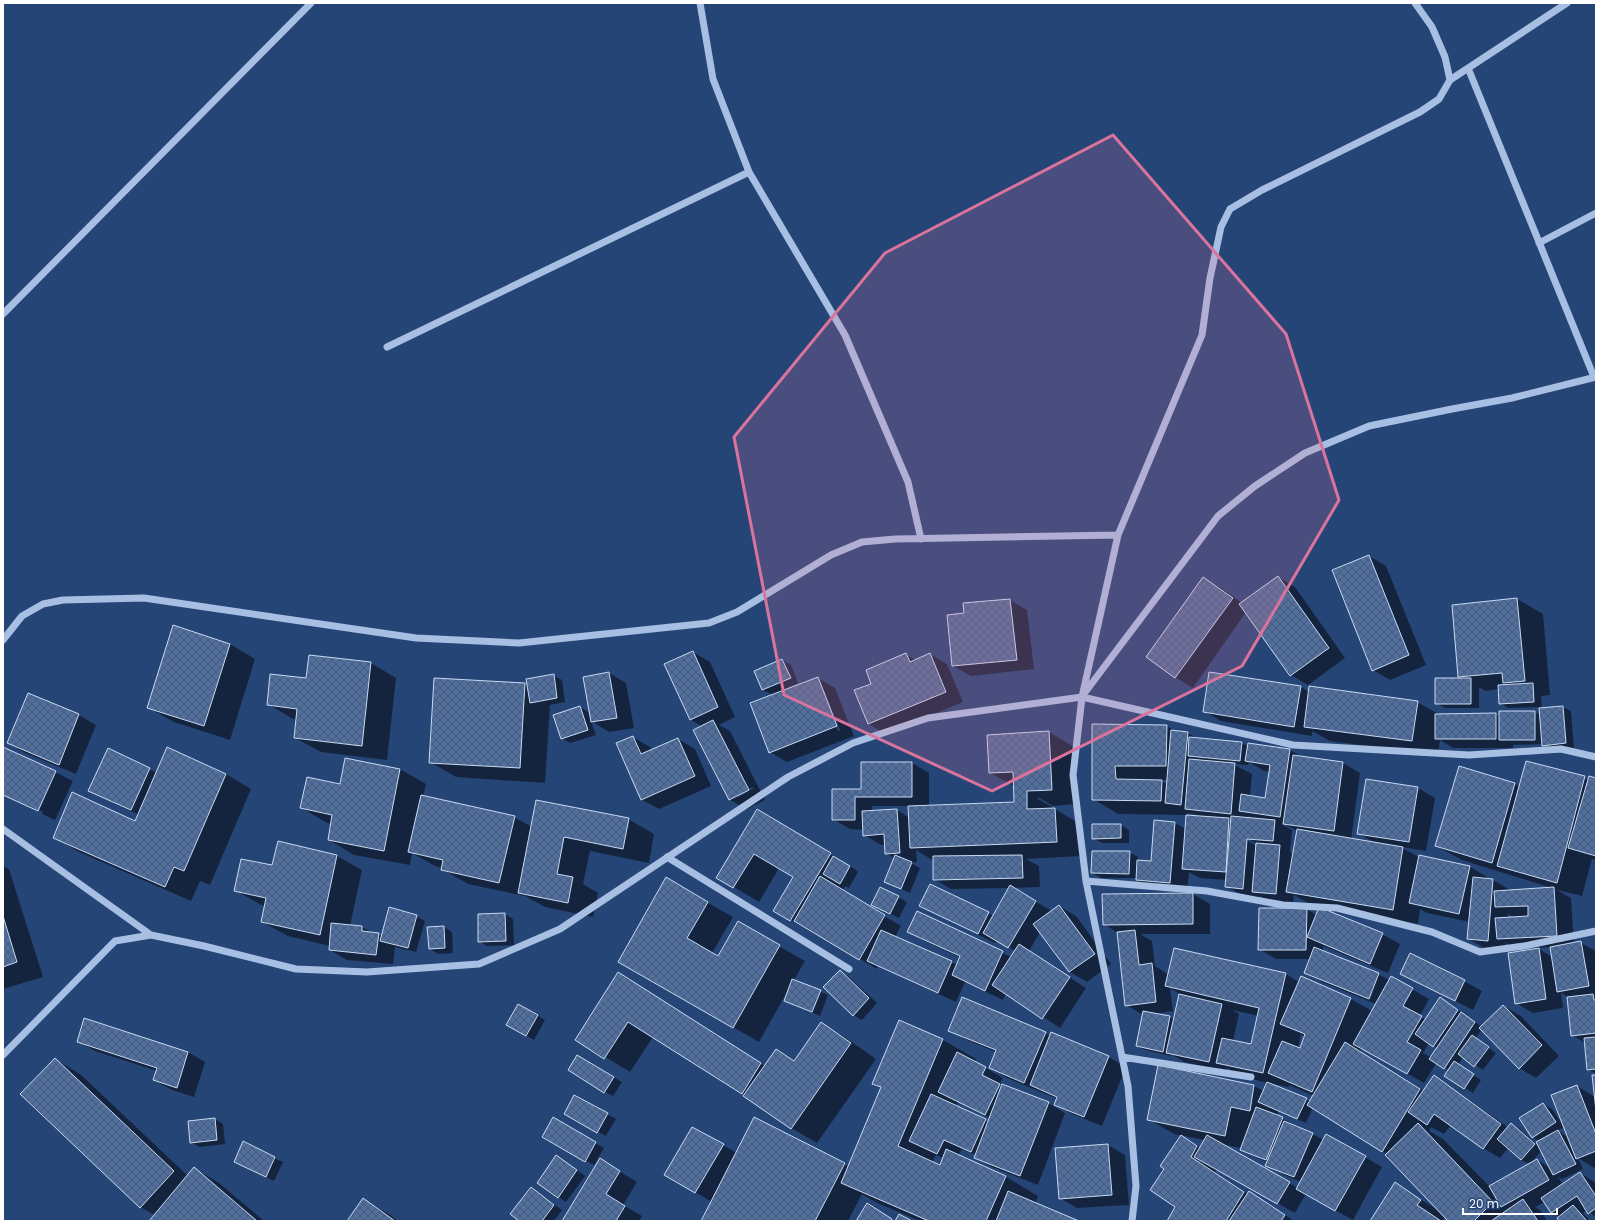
<svg xmlns="http://www.w3.org/2000/svg" width="1599" height="1224" viewBox="0 0 1599 1224" font-family="Poppins,sans-serif">
<style>
.shadow{fill:#0007;fill-rule:evenodd}
.building{fill:url(#building-cross-hatch);stroke:#c9daf2}
.lines{fill:none;stroke-linecap:round;stroke-linejoin:round}
.minor{stroke:#a7bfe2;stroke-width:7}
.marked{fill:#da749d;fill-opacity:0.2;stroke:#da749d;stroke-width:3;stroke-linejoin:round}
</style>
<defs>
<pattern id="building-cross-hatch" width="8" height="8" patternUnits="userSpaceOnUse"><rect width="8" height="8" fill="#4e6fa0"/><path d="M0 0l8 8M0 8l8-8" fill="none" stroke="#4d5a6e"/></pattern>
</defs>
<rect width="100%" height="100%" fill="#264577"/>
<!-- shadow -->
<path class="shadow" d="M1369,556L1386,566L1426,665L1390,680L1373,670Z
M1278,577L1295,587L1345,658L1308,685L1291,675L1246,612L1193,688L1176,678L1148,657L1204,578L1221,588L1242,603Z
M1517,599L1543,614L1550,695L1541,696L1542,709L1563,707L1571,711L1574,748L1552,750L1543,744L1513,745V748H1453L1440,740L1438,755L1330,741L1312,731V736L1221,721L1204,711L1210,673L1301,687L1309,692L1417,702L1440,715L1495,714L1500,717L1535,712L1541,715L1540,707L1508,708L1500,703L1499,689L1485,691L1479,687V708H1445L1436,703L1464,679L1459,676Z
M1010,600L1027,610L1034,669L971,676L953,666L965,614L964,604Z
M173,627L230,644L255,659L230,740L174,722L149,708Z
M693,652L710,662L735,717L719,725L730,731L765,800L747,809L730,800L703,727L691,720ZM753,787L754,788L738,797V794Z
M930,654L947,664L963,702L886,734L869,724L856,691L872,684L906,655L916,660Z
M782,660L791,665L798,683L785,689L786,690L818,678L835,688L854,736L787,762L770,752L773,695L763,690L756,672ZM822,691H824L840,730L838,731Z
M371,663L396,678L387,760L321,752L295,738L297,720L293,719L268,704L307,679Z
M609,673L626,683L634,728L609,732L591,721L596,735L570,743L562,738L580,707L588,712L590,717H591Z
M554,676L562,680L565,702L550,705L545,783L456,777L430,762L525,684L528,686Z
M29,694L79,715L96,725L76,774L25,753L8,743Z
M1093,725L1167,726L1176,732L1188,733L1198,739L1242,743L1248,747L1249,744L1290,750L1304,758L1343,763L1360,773L1351,840L1376,844L1358,833L1418,788L1435,798L1426,851L1401,847L1420,858L1470,867L1487,877L1486,879L1493,880L1510,890V891L1552,888L1462,860L1436,846L1460,767L1515,784L1520,787L1527,762L1589,780L1596,779V860L1592,859L1582,896L1557,890L1571,898L1574,944L1581,943L1596,951V1074L1588,1069L1585,1043L1572,1035L1568,997L1561,993L1563,1008L1533,1013L1516,1003L1539,949L1552,957L1551,947L1515,949L1506,943L1505,950L1486,949L1469,939L1470,922L1427,913L1420,909L1418,924L1313,906L1294,895L1293,903L1270,902L1260,896V898L1244,896L1226,886L1227,880L1200,878L1189,872L1187,892L1154,890L1137,880V878H1101L1092,873L1129,852L1138,857V861L1152,862L1175,823L1186,829L1187,815L1118,814L1093,799ZM1249,762L1264,771L1270,772L1266,799L1250,796L1252,774L1233,764L1248,765ZM1160,780H1168L1167,784ZM1187,813L1194,814L1201,817H1187ZM1248,816L1254,819L1248,818ZM1281,824L1286,825L1297,831L1293,854L1290,852L1292,830ZM1244,836L1257,844V846L1243,838ZM1508,914L1510,915L1515,918H1508Z
M1049,732L1074,747L1077,804L1053,806L1038,797V799L1052,807V809H1055L1080,824L1082,856L1026,859L1039,866L1040,887L1012,888L1052,911L1059,906L1076,916L1111,964L1087,982L1070,972L1040,932L1029,951L1086,988L1060,1028L1006,993L1003,1000L965,982L956,1002L878,966L877,969L817,934L816,935L775,910L794,877L779,868L759,902L717,877L783,825L855,869L858,872L849,888L845,886L842,891L901,926L895,937L958,965L961,958L925,941L908,932L917,913L1011,957L1015,951L997,940L995,943L938,915L920,905L988,913L993,916L1009,888L951,889L934,879V861L916,850L917,862L911,863L920,868L910,893L885,881L894,858L886,853L885,845H881L864,835V830L850,829L833,819L862,790L912,763L929,773V806L1015,803L1014,786L990,773ZM872,806H909L910,818L897,810L872,812Z
M633,737L650,747L652,751L678,739L695,749L711,786L659,809L642,800Z
M3,748L55,772L73,781L55,820L42,814L43,812L3,794Z
M108,749L157,773L226,774L251,789L210,885L200,881L191,901L79,852L54,837L136,822L139,815L89,790Z
M346,759L400,769L426,784L423,796L514,817L532,827L628,819L654,834L649,863L590,851L583,884L598,893L593,917L545,907L525,896L468,884L442,869V868L435,866L412,853L410,865L354,855L329,840L332,824L327,823L302,808L341,785Z
M1121,825L1129,830V843H1102L1093,838Z
M337,856L362,870L350,926L362,927L373,933L382,936L416,916L425,921L416,952L395,947L393,964L347,960L330,950V946L288,936L262,922L265,906L261,905L235,890L273,867Z
M3,866L9,869L43,977L3,989Z
M666,879L733,917L712,953L719,957L738,923L805,961L794,980L828,995L820,1016L785,1000L788,992H787L759,1042L619,962Z
M881,888L907,902L899,918L880,909Z
M1193,894L1210,904V934H1140L1152,941L1155,966L1169,975L1286,974L1299,982L1301,977L1351,999L1372,1011L1376,1004L1322,982L1305,973L1310,959H1276L1259,949L1306,909L1317,915L1382,934L1400,944L1388,973L1323,946V952L1378,974L1389,980L1391,977L1429,999L1420,1016L1426,1020L1448,1003L1482,1027L1503,1006L1521,1016L1559,1056L1536,1078L1519,1068L1482,1029L1476,1038L1496,1053L1483,1070L1463,1057L1458,1065L1481,1080L1473,1093L1446,1076L1449,1070L1437,1062L1424,1083L1362,1048L1360,1052L1424,1091L1434,1077L1451,1087L1509,1128L1512,1125L1520,1129L1539,1146V1141L1532,1137L1543,1104L1552,1109L1564,1127L1558,1131L1569,1138L1577,1086L1595,1097L1596,1076V1167L1594,1168L1578,1158L1583,1169L1562,1179L1558,1177L1563,1185L1580,1173L1596,1183V1217L1587,1210L1583,1213L1590,1221H1561L1560,1217L1552,1213L1545,1202L1535,1207L1541,1211L1547,1221H1450L1445,1216L1443,1221H1371L1395,1184L1438,1210L1387,1154L1313,1107L1306,1123L1278,1111L1277,1116L1324,1140L1365,1157L1382,1167L1353,1220L1306,1194L1295,1213L1217,1169L1215,1172L1248,1194L1249,1192L1266,1202L1294,1221H1168L1177,1207L1165,1169L1181,1136L1200,1148L1205,1140L1174,1134L1148,1119L1158,1066L1254,1086L1264,1091L1268,1083L1243,1077L1227,1068L1226,1072L1185,1062L1172,1055L1171,1056L1145,1050L1137,1046L1143,1015L1126,1005L1118,933L1104,924ZM1170,988L1180,994L1175,1020L1170,1017L1154,1014L1173,1011ZM1232,1010L1259,1016L1252,1045L1233,1041L1239,1014ZM1301,1034L1305,1037L1300,1049L1298,1048ZM1429,1043L1437,1048L1431,1057L1423,1053ZM1273,1084L1289,1087V1085L1314,1096L1310,1101L1273,1085ZM1451,1125L1483,1148L1500,1158L1508,1148L1521,1160L1530,1164L1490,1187L1443,1139L1429,1131L1431,1127L1444,1134ZM1221,1144L1241,1148V1149L1268,1163L1267,1165L1284,1175L1301,1182L1298,1188ZM1542,1150L1551,1168L1537,1160L1530,1164Z
M505,914L513,919L514,945L487,946L479,941Z
M444,927L452,932L453,953L438,954L430,949Z
M840,971L848,976L877,1003L862,1020L853,1015Z
M618,973L765,1066L776,1050L795,1061L821,1023L846,1038L876,1059L817,1143L791,1128L745,1095L653,1037L630,1072L576,1039Z
M1401,973L1464,981L1482,991L1473,1010Z
M519,1005L545,1020L534,1040L508,1025Z
M900,1022L943,1040L976,1059L975,1062L979,1079L981,1080L986,1068L1003,1078L999,1085L1002,1086L1048,1103L1065,1113L1038,1185L992,1167L975,1157L976,1155L962,1149L958,1156L1005,1176L1038,1196L1035,1204L1076,1221H920L875,1202L862,1194L848,1221H702L712,1202L666,1175L693,1128L737,1153L844,1164L849,1167L882,1088L874,1083ZM958,1102L990,1118L988,1122L956,1107ZM936,1155L943,1158L940,1166L932,1162Z
M949,1030L1045,1033L1051,1036L1052,1033L1109,1057L1126,1067L1102,1126L1072,1114L1055,1104L1058,1099L1007,1078L990,1068L996,1052L967,1040Z
M78,1041L188,1052L205,1062L194,1097L172,1090L154,1080L157,1071L95,1051Z
M578,1056L622,1082L613,1096L605,1092Z
M55,1059L80,1074L188,1176L194,1168L219,1183L264,1221H150L155,1215L140,1207Z
M575,1097L616,1119L606,1136L573,1119Z
M215,1119L223,1124L225,1144L199,1147L191,1142Z
M554,1119L604,1148L594,1165L543,1136Z
M1108,1145L1125,1155L1129,1205L1077,1208L1060,1198Z
M274,1158L283,1162L274,1181L235,1162Z
M601,1160L637,1182L623,1205L642,1216L639,1221H563Z
M565,1161L585,1176L566,1202L558,1197Z
M531,1188L562,1210L554,1221H520Z
M363,1200L389,1214L398,1221H349Z"/>
<!-- building -->
<path class="building" d="M1369,555L1409,655L1372,671L1332,570Z
M1278,576L1329,648L1290,676L1239,604Z
M1203,577L1233,598L1175,678L1146,657Z
M1517,598L1525,681L1503,683L1502,673L1458,677L1452,605Z
M1010,599L1017,660L952,666L947,615L964,613L963,603Z
M173,625L230,644L204,726L147,708Z
M693,651L718,707L690,720L664,664Z
M906,653L910,662L930,653L946,692L868,724L854,690L871,684L866,670Z
M309,655L371,662L362,746L294,738L297,709L267,705L270,674L306,678Z
M782,659L791,678L762,690L754,671Z
M609,672L617,718L591,722L583,677Z
M1209,672L1301,686L1294,727L1203,712Z
M554,674L557,698L530,703L526,679Z
M818,677L837,726L769,753L750,703Z
M434,678L525,683L520,768L429,763Z
M1435,678H1471V704H1435Z
M1533,683L1534,702L1499,704L1498,685Z
M1309,686L1418,701L1412,741L1304,727Z
M28,693L79,714L59,765L7,743Z
M580,706L588,730L561,739L553,715Z
M1563,706L1566,743L1542,746L1539,708Z
M1499,711H1535V740H1499Z
M1496,713V739H1435V714Z
M713,720L749,790L729,800L693,730Z
M1092,724L1167,725L1166,766H1115L1116,779L1162,780L1161,801L1092,800Z
M1171,730L1188,732L1181,805L1165,803Z
M1049,731L1052,790L1027,791V809L1055,808L1057,842L910,848L908,806L1014,802L1013,772L989,773L987,735Z
M633,736L641,754L678,738L695,776L641,800L616,743Z
M1189,737L1242,742L1240,761L1188,756Z
M1248,743L1290,749L1280,817L1239,811L1241,794L1265,798L1270,765L1245,761Z
M3,747L56,771L38,811L3,795Z
M167,747L226,774L184,871L174,867L165,887L53,838L72,792L135,821Z
M108,748L150,768L131,810L88,791Z
M1293,755L1343,762L1334,831L1283,824Z
M345,758L400,769L384,851L328,840L332,815L300,808L307,777L340,784Z
M1189,759L1235,763L1231,814L1185,809Z
M1526,761L1585,776L1557,883L1497,866Z
M861,762H912V797H855V820H832V789H861Z
M1459,766L1515,783L1492,863L1435,846Z
M1589,776L1596,778V856L1568,848Z
M1366,779L1418,787L1409,842L1357,834Z
M421,795L515,816L499,883L441,870L443,860L408,852Z
M536,800L629,818L623,849L564,837L557,874L573,877L568,903L518,893Z
M757,809L831,853L790,921L773,911L793,877L754,854L733,888L716,878Z
M897,809L900,853L885,854L884,834L863,836L862,811Z
M1186,815L1229,818L1226,872L1182,869Z
M1231,816L1275,820L1273,841L1247,839L1243,889L1225,887Z
M1154,820L1175,822L1170,883L1136,880L1137,860L1151,861Z
M1092,824H1121V838L1092,839Z
M1297,829L1403,847L1393,910L1286,892Z
M278,841L337,855L320,935L261,922L266,898L234,891L241,859L272,865Z
M1256,843L1280,845L1276,894L1252,892Z
M1092,851H1130L1129,874L1091,873Z
M895,855L912,862L901,889L884,882Z
M1022,855L1023,878L933,880V856Z
M1419,855L1470,866L1459,914L1409,903Z
M833,856L850,866L840,884L823,874Z
M820,876L885,915L859,960L794,921Z
M666,877L708,902L687,938L718,956L738,921L780,945L733,1028L618,962Z
M1473,877L1493,879L1488,941L1467,939Z
M930,884L989,912L978,934L919,906Z
M1010,885L1036,901L1008,948L983,933Z
M880,887L899,896L890,914L871,905Z
M1554,887L1557,936L1497,939L1495,918L1528,916V906L1495,907L1494,891Z
M1193,893V924L1103,925L1102,894Z
M1059,905L1095,954L1069,972L1033,924Z
M389,907L417,915L408,948L380,941Z
M1319,907L1383,933L1370,964L1307,937Z
M1259,908H1307L1306,950H1258Z
M917,911L1003,951L985,991L952,975L960,956L907,932Z
M505,913L506,941L478,942V914Z
M3,916L17,962L3,967Z
M331,923L362,926V931L379,933L376,955L329,950Z
M444,926L445,948L429,949L427,927Z
M881,930L952,961L938,993L867,961Z
M1135,930L1139,965L1152,963L1156,1002L1125,1006L1117,932Z
M1581,941L1589,986L1557,992L1550,947Z
M1019,944L1070,977L1042,1019L992,985Z
M1314,947L1379,973L1369,999L1304,973Z
M1174,948L1286,973L1263,1073L1216,1063L1222,1038L1251,1044L1259,1008L1165,986Z
M1539,948L1546,999L1515,1004L1508,953Z
M1410,953L1465,980L1455,1001L1400,974Z
M840,970L869,998L853,1016L823,987Z
M618,972L761,1063L742,1094L628,1022L604,1059L575,1040Z
M1301,976L1351,998L1312,1092L1268,1073L1282,1041L1300,1048L1305,1034L1280,1024Z
M1391,976L1413,988L1403,1006L1422,1016L1407,1042L1421,1050L1407,1074L1353,1044Z
M792,979L821,990L812,1012L784,1001Z
M1179,994L1222,1004L1209,1062L1166,1053Z
M1593,994L1594,1000H1596V1033L1571,1036L1567,997Z
M962,997L1046,1032L1024,1083L989,1068L996,1050L948,1031Z
M1440,997L1458,1010L1433,1047L1415,1034Z
M518,1004L538,1015L526,1036L506,1025Z
M1503,1005L1542,1045L1519,1069L1479,1028Z
M1143,1011L1170,1016L1163,1052L1136,1046Z
M1461,1012L1475,1022L1444,1069L1429,1059Z
M84,1018L188,1052L177,1088L153,1080L157,1068L77,1042Z
M899,1020L943,1039L898,1146L940,1165L946,1149L1006,1176L986,1221H929L841,1183L881,1087L872,1084Z
M821,1022L851,1043L791,1129L743,1096L776,1049L794,1061Z
M1051,1032L1109,1056L1084,1117L1054,1105L1057,1097L1030,1085Z
M1472,1035L1489,1047L1474,1067L1458,1054Z
M1596,1037V1069L1587,1070L1584,1038Z
M1345,1042L1420,1089L1382,1152L1307,1105Z
M957,1052L986,1067L982,1075L1000,1084L985,1115L938,1092Z
M577,1055L614,1077L604,1093L568,1070Z
M55,1058L174,1171L140,1208L20,1094Z
M1454,1061L1474,1074L1464,1089L1444,1076Z
M1158,1065L1254,1085L1250,1111L1231,1107L1225,1136L1147,1120Z
M1434,1075L1501,1124L1483,1149L1434,1114L1427,1125L1408,1112Z
M1592,1075H1596V1111Z
M1267,1082L1307,1098L1297,1119L1258,1102Z
M1002,1084L1049,1102L1020,1176L974,1158Z
M1577,1085L1596,1134V1151L1576,1159L1551,1095Z
M931,1094L986,1119L971,1152L944,1140L937,1154L909,1141Z
M574,1095L608,1113L597,1133L564,1114Z
M1543,1103L1556,1122L1532,1138L1519,1118Z
M1256,1107L1283,1117L1266,1160L1240,1150Z
M553,1117L596,1142L585,1162L542,1137Z
M754,1117L845,1163L815,1221H701Z
M215,1118L217,1140L190,1143L188,1121Z
M1284,1121L1313,1133L1294,1177L1265,1166Z
M1418,1123L1493,1202L1474,1221H1448L1385,1155Z
M1511,1123L1535,1144L1521,1160L1497,1139Z
M692,1127L724,1144L695,1193L664,1175Z
M1558,1130L1576,1164L1553,1175L1536,1142Z
M1326,1134L1366,1156L1335,1211L1296,1189Z
M1181,1135L1197,1146L1191,1157L1244,1192L1226,1221H1167L1175,1207L1150,1190L1164,1169L1160,1166Z
M1207,1135L1290,1182L1277,1204L1194,1157Z
M243,1141L275,1157L266,1177L234,1162Z
M1108,1144L1112,1195L1059,1199L1055,1148Z
M556,1155L577,1170L558,1198L537,1183Z
M600,1158L620,1171L606,1194L625,1206L616,1221H562Z
M1537,1159L1549,1180L1501,1207L1489,1186Z
M194,1167L257,1221H149Z
M1580,1172L1596,1196V1208L1588,1214L1577,1196L1551,1213L1541,1198Z
M1395,1182L1421,1200L1417,1205L1441,1221H1370Z
M531,1187L554,1205L542,1221H519L510,1214Z
M1008,1191L1079,1221H1025L1022,1220L1021,1221H996Z
M1249,1191L1285,1215L1281,1221H1229Z
M363,1198L395,1221H347Z
M1523,1199L1538,1221H1491Z
M867,1203L892,1219L891,1221H856Z
M1573,1205L1587,1221H1559L1557,1218Z
M899,1214L912,1221H895Z"/>
<g class="lines">
<!-- minor -->
<path class="minor" d="M700,3L713,79L749,172L845,335L908,482L921,539
M1468,68L1594,377
M1450,80L1567,3
M1539,243L1596,213
M3,314L311,3
M387,347L749,172
M3,640L22,616L43,604L63,600L144,598L416,638L519,643L709,623L737,612L831,555L862,542L895,539L1118,535
M1083,695L1218,516L1255,486L1305,453L1369,426L1452,409L1512,398L1596,377
M3,829L151,935
M667,857L849,969
M1086,881L1207,891L1283,905L1337,908L1432,932L1480,952L1524,946L1596,931
M3,1055L115,941L151,935L204,946L296,969L367,972L479,964L560,929L788,777L853,743L928,718L1082,697L1293,745L1469,755L1561,749L1596,757
M1122,1057L1251,1077
M1132,1221L1136,1186L1128,1086L1086,881L1073,775L1082,697L1118,535L1202,335L1210,278L1221,227L1230,209L1262,190L1420,112L1439,99L1450,80L1445,57L1432,27L1415,3"/>
</g>
<!-- marked area -->
<path class="marked" d="M1113,135L1286,334L1339,500L1242,666L992,791L784,695L734,437L885,253Z"/>
<!-- border -->
<rect width="1599" height="1224" fill="none" stroke="#ffffff" stroke-width="8"/>
<!-- scale -->
<path d="M1463 1208v6h94v-6" fill="none" stroke="#ffffff" stroke-width="2"/>
<text x="1469" y="1208" font-size="12" fill="#ffffff" stroke="#264577" stroke-width="3" paint-order="stroke">20 m</text>
</svg>
